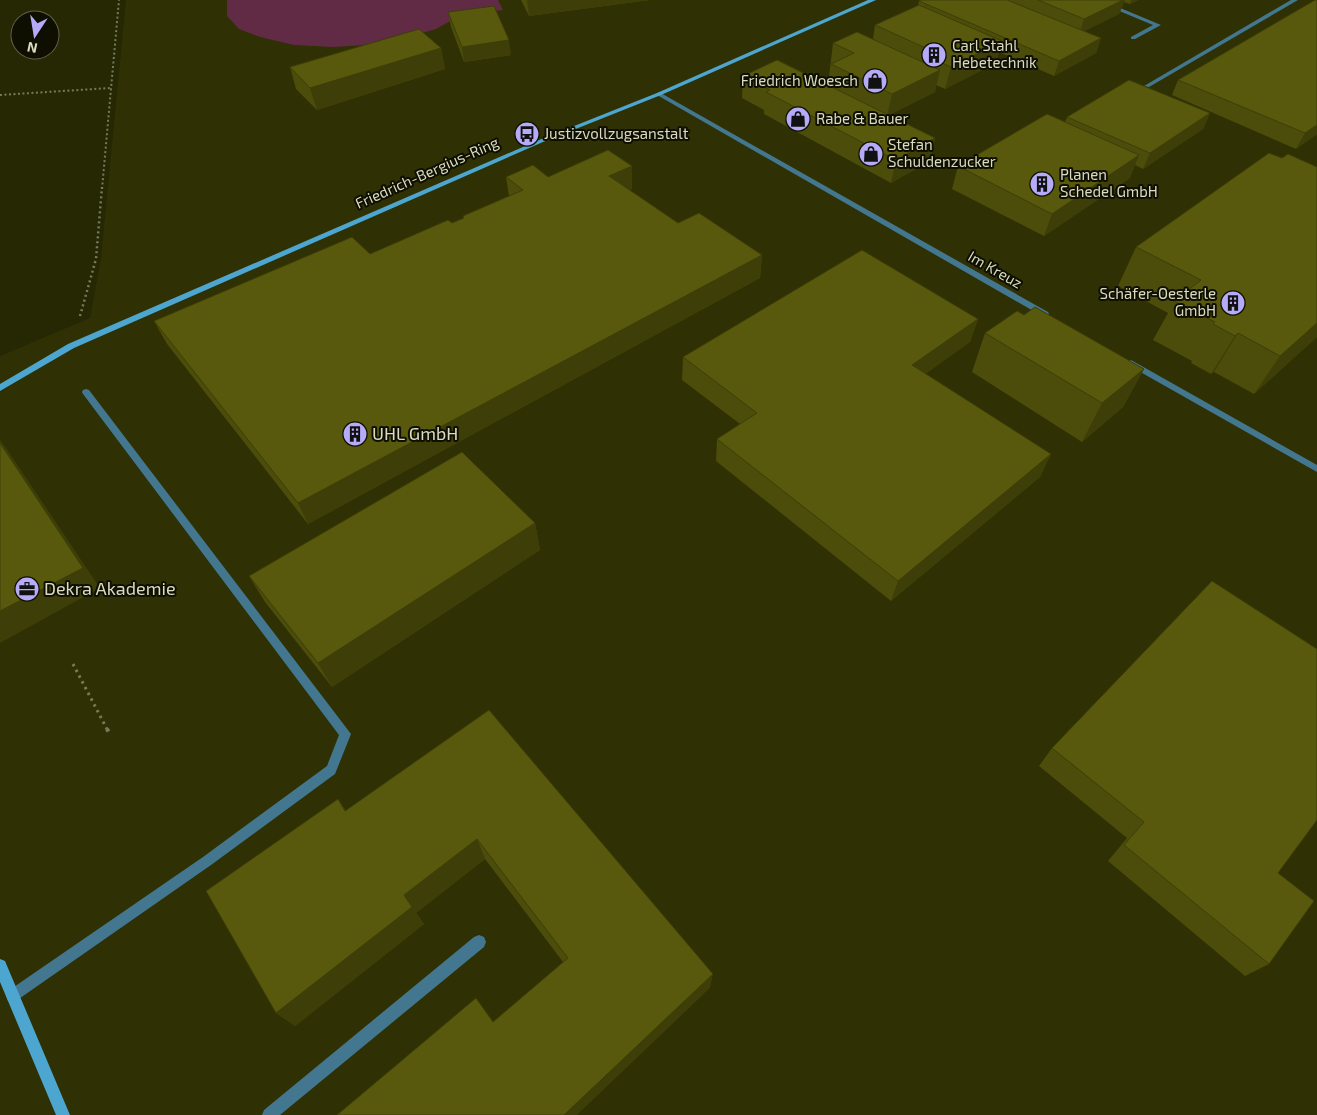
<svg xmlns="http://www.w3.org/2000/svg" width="1317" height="1115" viewBox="0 0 1317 1115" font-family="'Exo 2',sans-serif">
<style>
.built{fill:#2f3003}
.green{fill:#612b46}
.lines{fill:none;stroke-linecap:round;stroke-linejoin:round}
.path-far3{stroke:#797a5b;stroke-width:2;stroke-dasharray:2 2.5;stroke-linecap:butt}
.path-far2{stroke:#797a5b;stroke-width:2.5;stroke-dasharray:2 3;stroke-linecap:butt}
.path-far1{stroke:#797a5b;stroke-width:3;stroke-dasharray:2.5 4;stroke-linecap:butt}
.path{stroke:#797a5b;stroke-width:4;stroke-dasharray:3 5;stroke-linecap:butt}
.lane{fill:#437790;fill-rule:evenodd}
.street{fill:#437790;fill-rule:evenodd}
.secondary{fill:#4da6cf;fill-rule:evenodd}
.wall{fill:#4c4d0a}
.shaded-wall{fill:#3e3e08}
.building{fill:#58590c;stroke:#3e3e08}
.labels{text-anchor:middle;stroke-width:4;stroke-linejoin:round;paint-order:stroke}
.far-poi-label{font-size:15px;fill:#dadbc2;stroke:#0f0f01;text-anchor:start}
.far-street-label{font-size:15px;fill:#dadbc2;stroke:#0f0f01}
.poi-label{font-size:18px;fill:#dadbc2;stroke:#0f0f01;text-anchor:start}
</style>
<rect width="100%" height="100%" fill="#262703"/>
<!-- built -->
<path class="built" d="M126,0H1317V1115H0V356L90,318L101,258Z"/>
<!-- green -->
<path class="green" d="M227,0H498L503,10L461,15L436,29L401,39L367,45L333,47L294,45L260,37L239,29L227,16Z"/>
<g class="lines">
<!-- path-far3 -->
<path class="path-far3" d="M0,95L110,88
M102,189L119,0"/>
<!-- path-far2 -->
<path class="path-far2" d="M80,316L96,259L102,187"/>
<!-- path-far1 -->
<path class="path-far1" d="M73,664L108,731"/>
<!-- path -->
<path class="path" d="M107,729L111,736"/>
<!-- lane -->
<path class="lane" d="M1093,0H1101L1161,25L1135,39H1131V37L1153,25Z
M1291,0H1298L1149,87L1144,86Z
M86,389L89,390L351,734L335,774L211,865L13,1003L8,1001L6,996L8,991L203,857L327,766L339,735L83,394L82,392L83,390Z
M479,935L484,937L486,942L484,947L280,1115H262L264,1110L474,937Z"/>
<!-- street -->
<path class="street" d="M659,92L1048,312L1049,314L1048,316H1042L657,95L656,94Z
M1131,360L1317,465V472L1128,365L1127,363Z"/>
<!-- secondary -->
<path class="secondary" d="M868,0H876L661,95L543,142L74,348L0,391V384L68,344L539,140L657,93Z
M0,959L5,961L70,1115H56L0,982Z"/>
</g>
<!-- wall -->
<path class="wall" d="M521,0H650L529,16Z
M921,0H1138L1130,4L1124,2L1119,14L1084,31L1101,38L1096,53L1054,76L999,52L996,63L945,89L936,85L935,92L889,115L935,138L930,161L891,183L764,114V110L742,98L743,76L828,85L833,43L873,39L875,25L918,6L919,1Z
M1317,0V134L1296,149L1172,95L1178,80Z
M448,12L511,55L464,62L451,27Z
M441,48L445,69L317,110L296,89L290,67Z
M1210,113L1203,129L1143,169L1135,165L1130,178L1044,236L952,189L958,166L1065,122L1067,117Z
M1282,158L1317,167V337L1254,394L1214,372L1211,374L1191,363L1192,361L1153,340L1168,313L1118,286L1136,247Z
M632,166V189L629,190L678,223L762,255L760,278L308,524L167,344L154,321L370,254L452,223L463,218V216L509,196L506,177H548Z
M1024,315L1144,369L1123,407L1082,442L972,372L985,333Z
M978,319L970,342L925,374L1051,454L1040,477L891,601L716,461L717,439L740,424L682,380L683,357Z
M535,523L540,550L332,687L265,602L249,576Z
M489,710L710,988L493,1022L563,962L485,859L416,913L424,924L295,1026L276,1013L338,799L346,811Z
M1052,748L1278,873L1269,964L1245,976L1108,861L1127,838L1039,766Z"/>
<!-- shaded-wall -->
<path class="shaded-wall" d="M527,0H650L529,16Z
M1123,0H1125L1119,14L1079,34L1084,19Z
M1131,0H1138L1130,4Z
M1101,38L1096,53L1054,76L1059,61Z
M509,40L511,55L464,62L462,47Z
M1002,41L996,63L945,89L951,67Z
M441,48L445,69L317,110L310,88Z
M940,70L935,92L887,116L892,94Z
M1210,113L1203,129L1143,169L1150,153Z
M1317,125V134L1296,149L1305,133Z
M935,138L930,161L891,183L896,160Z
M1139,155L1130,178L1044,236L1052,214Z
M632,166V189L610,199L609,176Z
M762,255L760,278L308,524L298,503Z
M978,319L970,342L906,388L912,365Z
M1317,323V337L1254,394L1280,356Z
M1238,333L1214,372L1211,374L1235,336Z
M1144,369L1123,407L1082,442L1102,403Z
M0,440L6,448L100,588L0,643Z
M1051,454L1040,477L891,601L898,581Z
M535,523L540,550L332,687L318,663Z
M477,839L485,859L416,913L424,924L295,1026L276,1013L404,895Z
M713,974L710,988L577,1115H564Z"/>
<!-- building -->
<path class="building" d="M921,0H1007L1101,38L1059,61L919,1Z
M1038,0H1123L1084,19Z
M1315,0H1317V125L1305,133L1178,80Z
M919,5L1002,41L951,67L920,53L928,49L875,25Z
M494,6L509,40L462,47L448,12Z
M419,29L441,48L310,88L290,67Z
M857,32L940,70L892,94L831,64L854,53L833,43Z
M777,60L935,138L896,160L766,92L770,90L743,76Z
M1129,80L1210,113L1150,153L1067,117Z
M1047,114L1139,155L1052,214L958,166Z
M608,150L632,166L609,176L678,223L699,213L762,255L298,503L154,321L352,237L370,254L448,220L452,223L464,218L463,216L523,190L506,177L533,165L548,177Z
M1269,153L1282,158L1288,154L1317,167V323L1280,356L1238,333L1235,336L1213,324L1215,322L1174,301L1201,280L1136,247Z
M862,250L978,319L912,365L1051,454L898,581L717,439L757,413L683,357Z
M1035,307L1144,369L1102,403L985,333L1017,311L1024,315Z
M0,443L83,568L0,611Z
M462,452L535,523L318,663L249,576Z
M1212,581L1317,649V820L1278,873L1314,901L1269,964L1124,845L1144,822L1052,748Z
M489,710L713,974L564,1115H337L476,998L493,1022L568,958L477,839L404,895L412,907L276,1013L206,891L338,799L345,811Z"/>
<!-- icons -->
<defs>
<symbol id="building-disc" viewBox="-11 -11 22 22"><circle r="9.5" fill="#b6abf8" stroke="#0f0f01"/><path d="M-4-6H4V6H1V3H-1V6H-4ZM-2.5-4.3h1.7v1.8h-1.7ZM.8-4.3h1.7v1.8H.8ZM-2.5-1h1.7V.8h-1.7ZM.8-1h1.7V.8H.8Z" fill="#111"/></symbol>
<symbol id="shop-disc" viewBox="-11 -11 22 22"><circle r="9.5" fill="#b6abf8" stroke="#0f0f01"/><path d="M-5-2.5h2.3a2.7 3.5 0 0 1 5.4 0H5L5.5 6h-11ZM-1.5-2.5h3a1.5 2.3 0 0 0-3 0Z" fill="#111"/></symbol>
<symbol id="bus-disc" viewBox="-11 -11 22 22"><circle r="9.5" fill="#b6abf8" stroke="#0f0f01"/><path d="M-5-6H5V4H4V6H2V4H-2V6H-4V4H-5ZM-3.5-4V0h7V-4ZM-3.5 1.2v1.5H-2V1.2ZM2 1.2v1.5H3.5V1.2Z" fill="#111"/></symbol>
<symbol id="office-disc" viewBox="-11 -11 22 22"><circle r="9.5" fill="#b6abf8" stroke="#0f0f01"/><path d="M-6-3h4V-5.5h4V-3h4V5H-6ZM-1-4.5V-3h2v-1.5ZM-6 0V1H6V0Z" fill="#111"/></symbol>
</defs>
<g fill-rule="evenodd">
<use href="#building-disc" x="920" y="41" width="28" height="28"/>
<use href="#shop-disc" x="861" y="67" width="28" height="28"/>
<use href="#shop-disc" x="784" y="105" width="28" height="28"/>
<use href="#bus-disc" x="513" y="120" width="28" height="28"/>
<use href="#shop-disc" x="857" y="140" width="28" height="28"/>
<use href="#building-disc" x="1028" y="170" width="28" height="28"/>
<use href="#building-disc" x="1219" y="289" width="28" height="28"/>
<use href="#building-disc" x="341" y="420" width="28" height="28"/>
<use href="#office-disc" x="13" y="575" width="28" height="28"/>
</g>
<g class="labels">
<!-- far-poi labels -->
<g class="far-poi-label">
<text x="952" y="51">Carl Stahl<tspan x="952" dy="17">Hebetechnik</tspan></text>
<text x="858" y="86" text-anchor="end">Friedrich Woesch</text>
<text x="816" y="124">Rabe &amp; Bauer</text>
<text x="544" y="139">Justizvollzugsanstalt</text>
<text x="888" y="150">Stefan<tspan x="888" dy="17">Schuldenzucker</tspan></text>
<text x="1060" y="180">Planen<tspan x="1060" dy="17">Schedel GmbH</tspan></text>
<text x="1216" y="299" text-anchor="end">Schäfer-Oesterle<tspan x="1216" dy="17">GmbH</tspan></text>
</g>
<!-- far-street labels -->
<g class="far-street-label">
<text transform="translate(427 173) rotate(-24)" y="5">Friedrich-Bergius-Ring</text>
<text transform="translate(995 270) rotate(30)" y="5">Im Kreuz</text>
</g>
<!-- poi labels -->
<g class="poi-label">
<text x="372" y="440">UHL GmbH</text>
<text x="44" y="595">Dekra Akademie</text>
</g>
</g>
<!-- north arrow -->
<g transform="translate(35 35) rotate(192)"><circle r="24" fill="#0f0f01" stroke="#60614e"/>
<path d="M0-4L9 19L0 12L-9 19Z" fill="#b6abf8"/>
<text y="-8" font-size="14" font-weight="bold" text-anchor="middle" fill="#dadbc2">N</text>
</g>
</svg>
